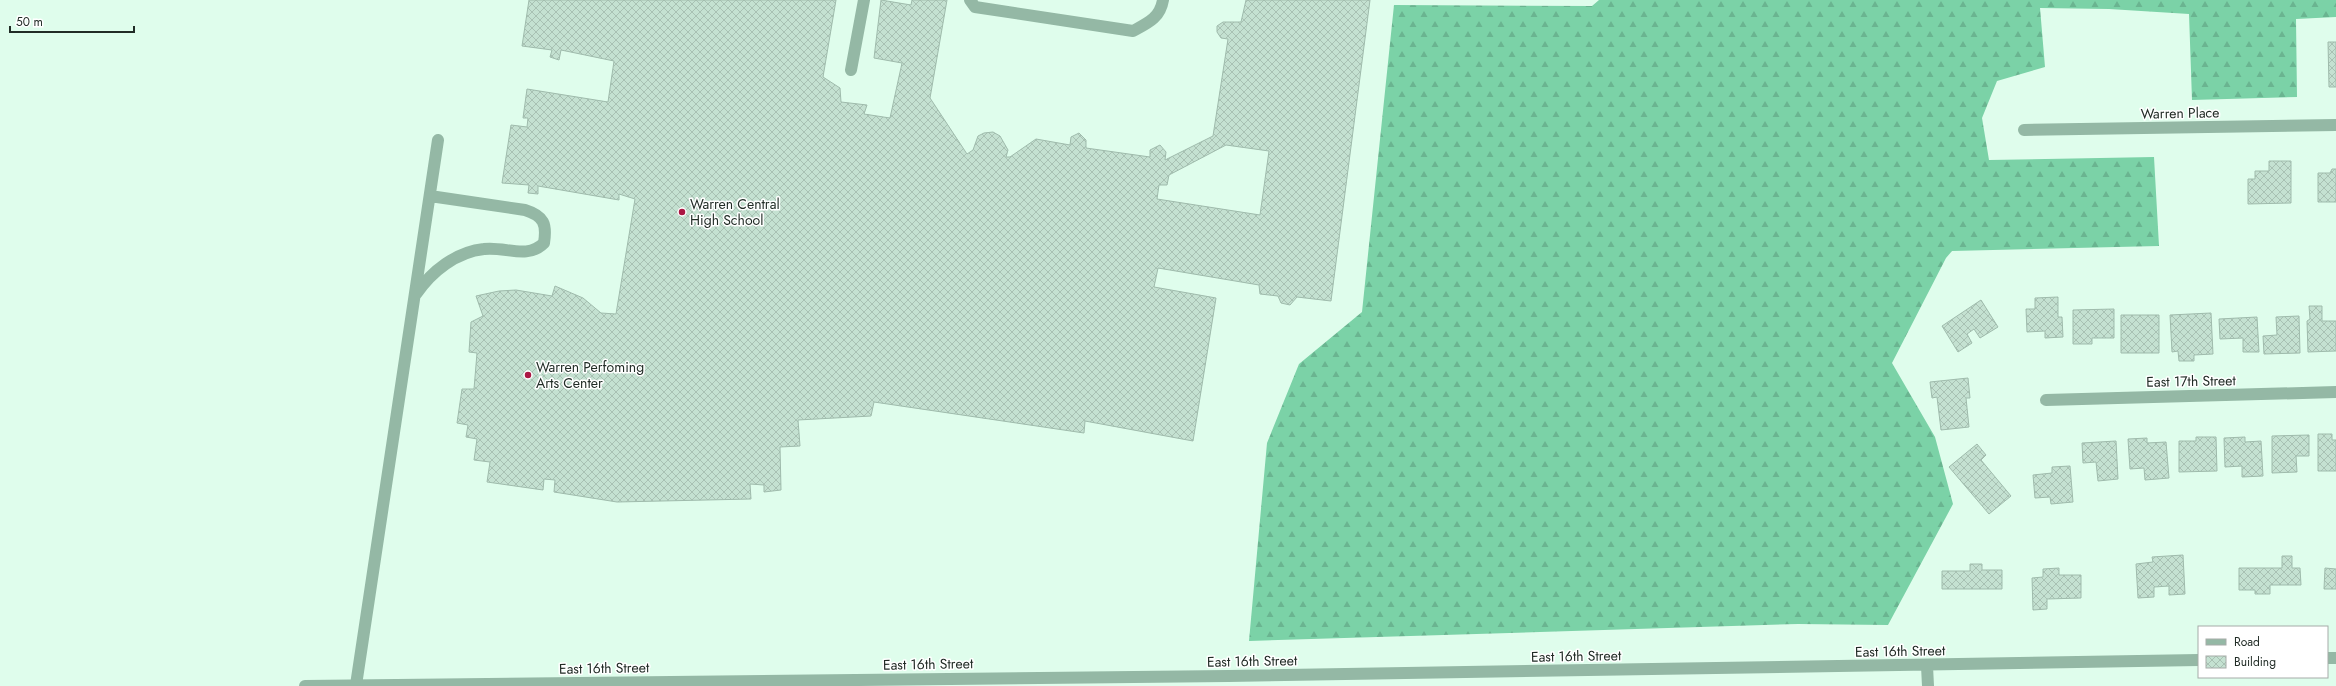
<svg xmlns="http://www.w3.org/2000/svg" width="2336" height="686" viewBox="0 0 2336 686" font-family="Jost,sans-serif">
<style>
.forest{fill:url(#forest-firs)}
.building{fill:url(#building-cross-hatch);stroke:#9fbbac;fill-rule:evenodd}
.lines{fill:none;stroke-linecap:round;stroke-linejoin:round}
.minor{stroke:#94b8a5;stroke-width:12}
.poi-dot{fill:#ab1643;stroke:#fff;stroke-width:1.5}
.labels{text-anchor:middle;stroke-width:3;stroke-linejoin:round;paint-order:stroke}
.street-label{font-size:14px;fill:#212c26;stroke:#fff}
.poi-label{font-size:14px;fill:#212c26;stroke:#fff;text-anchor:start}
</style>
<defs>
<pattern id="forest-firs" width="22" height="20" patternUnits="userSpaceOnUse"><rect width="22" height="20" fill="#7bd2a7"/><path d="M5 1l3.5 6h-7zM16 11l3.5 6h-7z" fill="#6ab490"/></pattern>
<pattern id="building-cross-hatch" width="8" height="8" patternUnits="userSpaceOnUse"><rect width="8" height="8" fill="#c4e1d1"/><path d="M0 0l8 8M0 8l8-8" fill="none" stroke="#a8c1b3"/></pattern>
</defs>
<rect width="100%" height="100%" fill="#dffdec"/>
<!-- forest -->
<path class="forest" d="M1599,0H2336V17L2296,19L2297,97L2192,100L2189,14L2109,9L2040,8L2045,67L1997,81L1982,118L1989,160L2154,157L2159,246L1952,251L1946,258L1892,363L1935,437L1953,504L1888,625L1798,624L1249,641L1267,443L1299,364L1362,312L1394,5L1592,6Z"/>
<!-- building -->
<path class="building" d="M529,0H836L823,77L840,88L841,102L867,105L864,114L890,118L902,63L874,58L881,0L911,5L912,0H947L930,98L967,154L973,150L978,136L984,133L993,132L1000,136L1008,150L1006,157H1010L1036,139L1070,145L1071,137L1079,133L1086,140V148L1150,157V150L1160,145L1166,152L1165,160L1213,136L1228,39L1221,38L1217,32V26L1223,22H1241L1246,0H1370L1331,301L1297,297L1290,305L1281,303L1278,296L1260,294L1259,285L1158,268L1154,287L1216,298L1193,441L1085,421L1084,433L874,402L871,416L798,420L800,446L780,447L781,490L764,492V485L750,484L751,499L617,502L554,492L555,480L544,479L543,490L487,482L490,462L474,460L477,439L466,437L468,425L457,423L462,389H474L477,353L469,352L471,322L483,316L476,296L499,291L516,290L552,296L555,286L583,298L601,313L616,314L635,199L619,194V200L538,186V194L528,193L529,185L502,183L511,125L527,127L528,118H523L527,89L608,102L614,61L561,50L559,60L550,57L552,50L522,46ZM1226,145L1269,151L1260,215L1157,199L1159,185H1167L1169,175Z
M2328,42H2336V87H2329Z
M2269,161H2291V203L2248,204V179H2255V171H2269Z
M2332,169H2336V202H2318V173H2330Z
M2058,297V317H2062L2063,337L2045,338V331L2027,332L2026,309H2035V298Z
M1981,300L1998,327L1980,338L1974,329L1967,334L1972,343L1958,352L1942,326Z
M2309,306H2322V321H2336V351L2308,352L2307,321L2310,319Z
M2114,309V338H2092V344H2073V310Z
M2211,313L2213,354L2194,355V361H2179L2178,351L2172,352L2170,315Z
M2121,315H2159V353H2121Z
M2299,316L2300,353L2264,354L2263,336L2277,335L2276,317Z
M2257,317L2259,352H2243V338L2220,339L2219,319Z
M1968,378L1970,398H1966L1969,427L1941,430L1937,397L1932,398L1930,382Z
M2318,434H2332V440H2336V471H2318Z
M2309,435V456H2296L2297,472L2272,473V436Z
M2196,437H2216L2217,471L2179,472V441H2196Z
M2245,437V442L2261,441L2263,476L2242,477V466L2225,467L2224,438Z
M2147,438V443L2166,442L2169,478L2145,480L2144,468L2130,469L2128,439Z
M2116,441L2118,479L2098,481L2096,462L2083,463L2082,443Z
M1977,444L1986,455L1981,460L2011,496L1989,514L1949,467Z
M2070,466L2073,502L2051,504L2050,497L2035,498L2033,475L2052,473V467Z
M2183,555L2185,594L2169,595V586L2154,587V597L2138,598L2136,564L2153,562L2152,557Z
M2282,556H2292V568H2300L2301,585H2270V594H2255V590H2239V568H2282Z
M1970,564H1982V570H2002V589H1942V571H1970Z
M2059,568V575H2081V598L2047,599V609L2033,610L2032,578L2043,577V569Z
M2325,568L2336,569V589H2324Z"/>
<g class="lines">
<!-- minor -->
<path class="minor" d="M970,0L975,7L1133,31C1148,23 1160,18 1163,0
M851,70L864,0
M2024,130L2336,125
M416,294C432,271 456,252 484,249C505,246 527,260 544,243C547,224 544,216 525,210L430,196
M2046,400L2336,392
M2327,658H2336
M1927,666L1928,686
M356,685L438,140
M305,686L1228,676L2199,660"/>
</g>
<!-- markers -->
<g class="poi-dot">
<circle cx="682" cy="212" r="4"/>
<circle cx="528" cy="375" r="4"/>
</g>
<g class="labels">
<!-- street labels -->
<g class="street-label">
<text transform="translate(2180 113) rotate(-1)" y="5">Warren Place</text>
<text transform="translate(2191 381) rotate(-1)" y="5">East 17th Street</text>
<text transform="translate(1900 651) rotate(-1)" y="5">East 16th Street</text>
<text transform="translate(1576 656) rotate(-1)" y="5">East 16th Street</text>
<text transform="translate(1252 661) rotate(-1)" y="5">East 16th Street</text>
<text transform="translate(928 664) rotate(-1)" y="5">East 16th Street</text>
<text transform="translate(604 668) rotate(-1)" y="5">East 16th Street</text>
</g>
<!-- poi labels -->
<g class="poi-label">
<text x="690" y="209">Warren Central<tspan x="690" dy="16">High School</tspan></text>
<text x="536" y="372">Warren Perfoming<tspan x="536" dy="16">Arts Center</tspan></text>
</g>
</g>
<!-- legend -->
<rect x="2198" y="626" width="130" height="52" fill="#ffffff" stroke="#a6aba8"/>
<rect x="2206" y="639" width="20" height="6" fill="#94b8a5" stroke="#a6aba8"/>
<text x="2234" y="646" font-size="12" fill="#212c26">Road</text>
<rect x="2206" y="656" width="20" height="12" fill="url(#building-cross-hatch)" stroke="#a6aba8"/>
<text x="2234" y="666" font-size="12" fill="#212c26">Building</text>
<!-- scale -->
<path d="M10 26v6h124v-6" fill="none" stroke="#212c26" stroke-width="2"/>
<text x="16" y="26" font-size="12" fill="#212c26" stroke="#ffffff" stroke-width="3" paint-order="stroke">50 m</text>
</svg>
